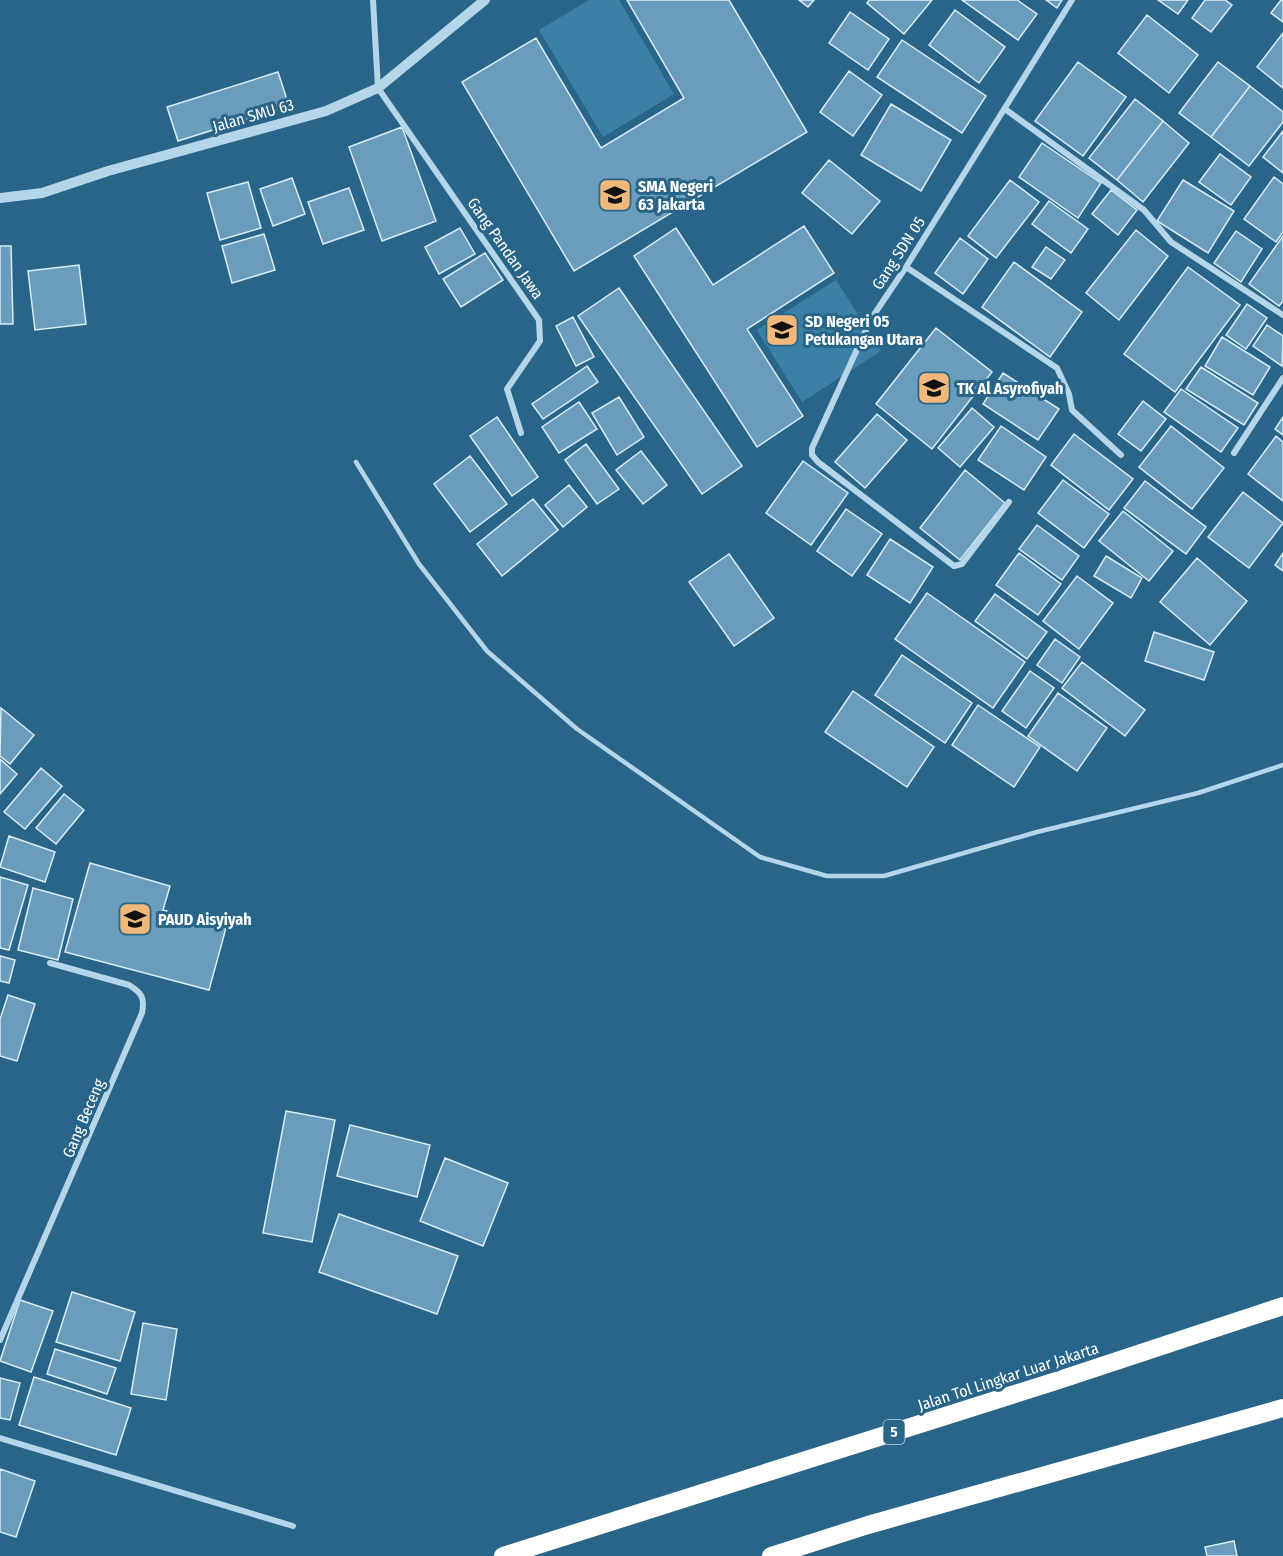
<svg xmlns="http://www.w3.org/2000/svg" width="1283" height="1556" viewBox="0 0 1283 1556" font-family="'Fira Sans Condensed',sans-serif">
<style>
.green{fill:#3d80a5}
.building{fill:#699dbb;stroke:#d9ecf7;stroke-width:1.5}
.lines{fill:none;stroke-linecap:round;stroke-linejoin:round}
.service{stroke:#b5d6e9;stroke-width:4.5}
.minor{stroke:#b5d6e9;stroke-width:6}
.tertiary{stroke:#b5d6e9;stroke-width:10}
.motorway{stroke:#fff;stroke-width:18}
.labels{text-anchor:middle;stroke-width:6;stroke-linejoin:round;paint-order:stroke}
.shield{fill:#286589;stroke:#bed1dc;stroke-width:1.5}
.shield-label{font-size:15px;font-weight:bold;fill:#fff}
.street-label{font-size:16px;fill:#fff;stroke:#286589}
.poi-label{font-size:16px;font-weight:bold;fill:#fff;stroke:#286589;text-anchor:start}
</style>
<rect width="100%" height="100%" fill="#286589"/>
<!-- green -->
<path class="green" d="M589,0H619L674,94L603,137L539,30Z
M836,280L881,351L802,402L757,330Z"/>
<!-- building -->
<path class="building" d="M627,0H729L807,132L574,271L462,82L536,38L601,148L684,98Z
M799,0H814L808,7Z
M869,0H932L904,34L867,3Z
M962,0H1017L1037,14L1018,40Z
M1046,0H1062L1057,8Z
M1158,0H1188L1178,14Z
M1205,0H1225L1232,5L1211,32L1192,18Z
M1281,0H1283V22L1271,13Z
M955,10L1005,47L979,83L929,45Z
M850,12L889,39L868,70L829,43Z
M1147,15L1198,55L1169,93L1118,53Z
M1283,33V88L1257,67Z
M902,40L986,96L962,133L877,77Z
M1078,62L1126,97L1083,156L1035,121Z
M1218,62L1250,86L1211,137L1179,113Z
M849,71L882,95L853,136L820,112Z
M278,72L289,106L178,141L167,107Z
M1250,86L1283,112V122L1249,166L1211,137Z
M1135,99L1163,121L1117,180L1089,158Z
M891,104L951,140L921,191L861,155Z
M1163,121L1189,143L1143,202L1117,180Z
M402,127L436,221L382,241L349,147Z
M1283,131V173L1263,157Z
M1042,143L1101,183L1078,218L1019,177Z
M1220,154L1251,177L1231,205L1199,182Z
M829,160L880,201L852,234L802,193Z
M1274,177L1283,184V232L1276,242L1244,219Z
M292,178L305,214L273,226L260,189Z
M1010,180L1039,202L996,258L968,236Z
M1183,180L1234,211L1208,253L1157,221Z
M248,182L261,228L220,240L207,193Z
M349,188L364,230L323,244L308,202Z
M1111,190L1137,210L1118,235L1092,214Z
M1049,201L1088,229L1071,253L1032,224Z
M804,226L834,273L747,329L803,416L757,447L634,256L676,228L713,285Z
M460,228L475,254L439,274L425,247Z
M1136,230L1168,256L1119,320L1086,293Z
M1236,231L1262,249L1241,282L1214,263Z
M264,234L275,270L232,283L222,246Z
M1283,236V301L1279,306L1249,284Z
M960,238L988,259L963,294L935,273Z
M0,246H11L13,324H0Z
M1046,247L1065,260L1051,279L1032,267Z
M485,253L503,280L461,307L443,279Z
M1014,262L1082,312L1050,357L982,307Z
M79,265L86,324L35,330L28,271Z
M1188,267L1240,305L1175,392L1124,354Z
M619,288L742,466L702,494L578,316Z
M1247,304L1267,318L1246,349L1226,335Z
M573,317L594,357L576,366L556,326Z
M1267,325L1283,336L1282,366L1253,346Z
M936,328L992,372L932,449L876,404Z
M1222,337L1270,367L1253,395L1205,366Z
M587,366L598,382L543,419L532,404Z
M1201,367L1258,403L1244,425L1186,389Z
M1003,373L1059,409L1038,440L983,404Z
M1181,389L1238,428L1221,452L1164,412Z
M619,397L644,437L617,455L592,413Z
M1143,401L1166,419L1141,451L1118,434Z
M579,402L597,429L559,453L542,427Z
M972,408L994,427L960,467L938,448Z
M877,414L907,440L865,488L835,462Z
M497,417L538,477L512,496L470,436Z
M1283,417V435L1275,429Z
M1001,426L1046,457L1024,490L978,460Z
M1171,426L1224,468L1192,509L1139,467Z
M1074,434L1133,479L1109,510L1051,465Z
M1276,436L1283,442V501L1248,474Z
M586,444L619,489L597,504L565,460Z
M641,451L667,485L643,504L616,470Z
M470,456L507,504L470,532L434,484Z
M803,461L848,493L811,545L766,513Z
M965,470L1005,503L960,560L920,528Z
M1063,480L1109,514L1084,548L1038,513Z
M1145,481L1206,527L1186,554L1124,508Z
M569,485L587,507L563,527L545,505Z
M1243,492L1283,523L1249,568L1208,537Z
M533,499L558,530L502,576L477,544Z
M846,509L882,534L852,576L817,551Z
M1123,511L1173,551L1149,581L1099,541Z
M1037,525L1079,556L1062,580L1019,549Z
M890,539L933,567L910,603L867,575Z
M1019,553L1061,584L1038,615L996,585Z
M1283,553V571L1275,565Z
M729,554L774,618L734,646L689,582Z
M1106,556L1142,578L1131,598L1094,576Z
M1197,558L1247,601L1210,645L1160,602Z
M1077,576L1113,603L1079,649L1043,621Z
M927,593L1025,662L993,708L895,639Z
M995,594L1047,632L1027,659L975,621Z
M1154,632L1214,652L1204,680L1145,661Z
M1055,639L1080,657L1062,683L1037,665Z
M902,655L972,703L945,743L875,695Z
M1082,662L1145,710L1125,736L1062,688Z
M1030,671L1054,688L1026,728L1002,711Z
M853,691L934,747L907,787L825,732Z
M1058,693L1107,728L1077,771L1028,736Z
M978,705L1040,747L1014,787L952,745Z
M1,708L34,735L10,764L0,756Z
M0,759L17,774L0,794Z
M41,768L62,786L25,829L4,812Z
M64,794L84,810L56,844L36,828Z
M9,836L55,852L45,882L0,867Z
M90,863L170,886L163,910L226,928L209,990L65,952Z
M0,877L28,885L9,950L0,948Z
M33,888L73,899L58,960L18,950Z
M0,956L15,960L9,983L0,981Z
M8,995L35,1004L17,1061L0,1056V1019Z
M286,1111L335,1120L312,1242L263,1233Z
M350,1125L430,1145L417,1197L337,1176Z
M445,1158L508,1183L483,1246L420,1221Z
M339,1214L458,1256L437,1314L319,1272Z
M72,1292L135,1312L120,1361L56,1342Z
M20,1300L53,1311L31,1372L0,1361Z
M143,1323L177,1329L166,1400L131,1394Z
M55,1349L116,1368L107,1394L47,1374Z
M34,1377L131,1408L116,1455L19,1425Z
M0,1378L20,1383L10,1420L0,1418Z
M0,1469L35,1481L16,1537L0,1532Z
M1234,1541L1237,1556H1207L1205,1547Z"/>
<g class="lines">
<!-- service -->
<path class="service" d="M356,462L419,564L487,651L577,729L760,857L827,876H884L1037,832L1198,793L1283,765"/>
<!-- minor -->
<path class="minor" d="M373,0L378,88L539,320L540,341L507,389L521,433
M1005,109L1144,210L1171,242L1283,315
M906,267L1057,368L1069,394L1072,410L1121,455
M1234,453L1283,378
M1009,502L962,564L954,566L818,462L812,455V448L871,319L906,267L1072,0
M0,1340L142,1013C145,998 142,993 129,985L50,963
M0,1438L293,1526"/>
<!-- tertiary -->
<path class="tertiary" d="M0,198L42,193L108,171L326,111L378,88L485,0"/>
<!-- motorway -->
<path class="motorway" d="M503,1556L1056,1381L1283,1306
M771,1556L868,1525L1283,1408"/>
</g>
<!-- icons -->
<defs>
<symbol id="school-square" viewBox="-11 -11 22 22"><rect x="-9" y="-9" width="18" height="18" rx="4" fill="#f0b87b" stroke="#286589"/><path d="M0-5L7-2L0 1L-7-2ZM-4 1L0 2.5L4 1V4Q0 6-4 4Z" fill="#111"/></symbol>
</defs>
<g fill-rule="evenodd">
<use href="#school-square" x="596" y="176" width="38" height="38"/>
<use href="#school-square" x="763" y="311" width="38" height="38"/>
<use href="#school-square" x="915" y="369" width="38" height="38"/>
<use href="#school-square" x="116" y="900" width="38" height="38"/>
</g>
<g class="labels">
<!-- shield labels -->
<rect class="shield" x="883.5" y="1420" width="21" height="24" rx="4.5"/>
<g class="shield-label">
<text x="894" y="1437">5</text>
</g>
<!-- street labels -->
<g class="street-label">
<text transform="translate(253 115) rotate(-16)" y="6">Jalan SMU 63</text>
<text transform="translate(506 248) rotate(55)" y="6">Gang Pandan Jawa</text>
<text transform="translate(898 253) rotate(-57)" y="6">Gang SDN 05</text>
<text transform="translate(83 1118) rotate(-67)" y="6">Gang Beceng</text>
<text transform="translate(1008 1376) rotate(-18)" y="6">Jalan Tol Lingkar Luar Jakarta</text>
</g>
<!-- poi labels -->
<g class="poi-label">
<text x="638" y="192">SMA Negeri<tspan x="638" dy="18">63 Jakarta</tspan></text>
<text x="805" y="327">SD Negeri 05<tspan x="805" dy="18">Petukangan Utara</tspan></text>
<text x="957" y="394">TK Al Asyrofiyah</text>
<text x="158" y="925">PAUD Aisyiyah</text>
</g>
</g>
</svg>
